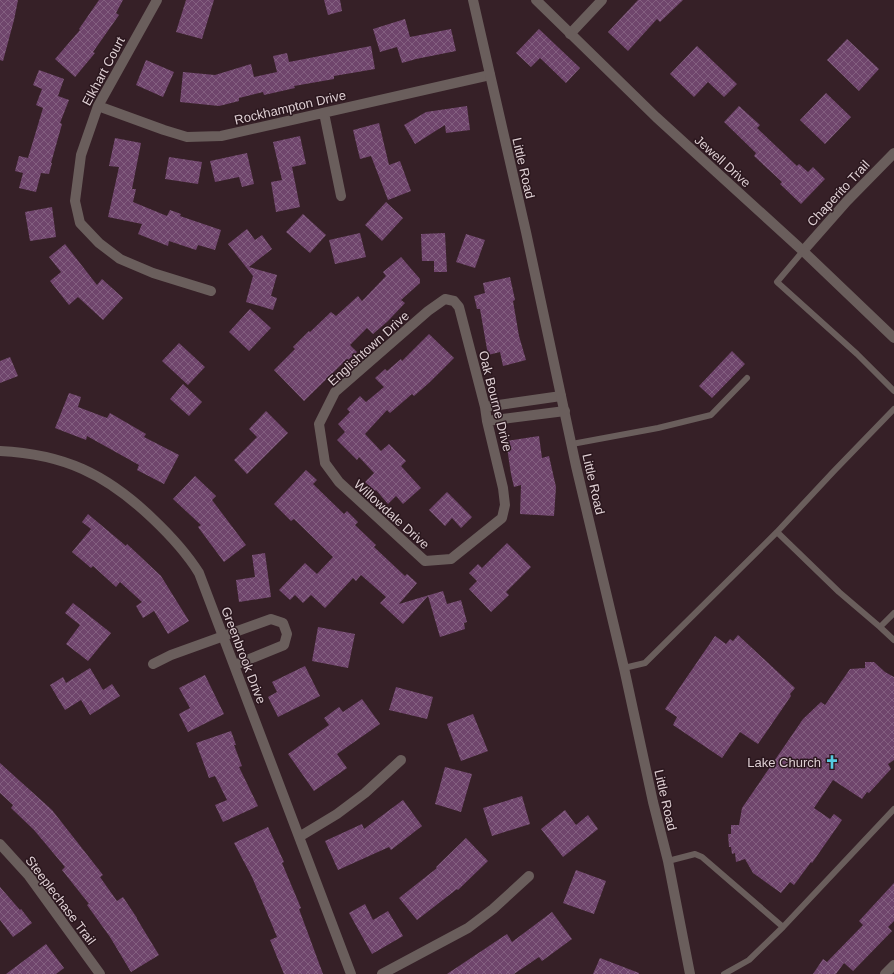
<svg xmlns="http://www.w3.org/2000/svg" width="894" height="974" viewBox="0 0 894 974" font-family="Helvetica,sans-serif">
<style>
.building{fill:url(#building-cross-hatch)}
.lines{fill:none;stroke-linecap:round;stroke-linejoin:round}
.service{stroke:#6a5e5c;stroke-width:6}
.minor{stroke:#6a5e5c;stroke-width:10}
.tertiary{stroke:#6a5e5c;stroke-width:10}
.labels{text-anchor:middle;stroke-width:3;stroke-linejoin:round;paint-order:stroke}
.street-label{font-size:13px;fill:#decfd3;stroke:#2b171e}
.poi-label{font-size:13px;fill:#decfd3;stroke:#2b171e;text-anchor:end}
</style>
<defs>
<pattern id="building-cross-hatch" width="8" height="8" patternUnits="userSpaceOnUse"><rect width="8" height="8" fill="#6f456c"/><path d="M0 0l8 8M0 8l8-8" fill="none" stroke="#835f80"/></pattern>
</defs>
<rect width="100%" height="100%" fill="#362027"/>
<!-- building -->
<path class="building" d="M0,0H18L14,20L3,61L0,60Z
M99,0H123L116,13L119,15L93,52L95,53L75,77L55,59L80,30L79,29Z
M186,0H214L202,39L176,32Z
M324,0H340L342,11L328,15Z
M638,0H683L660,22L657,19L628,51L608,32Z
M405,19L410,37L451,29L456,51L416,59L402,63L397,47L380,52L373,29Z
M539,29L580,68L566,83L540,58L531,67L516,53Z
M847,39L879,69L859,91L827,60Z
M371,46L375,69L334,76V79L294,86L295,88L264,95L263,92L239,98V101L219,106L180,102L183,72L215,75L251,64L254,77L277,72L273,56L287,53L289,62Z
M697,46L737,84L724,97L708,82L694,97L670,74Z
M146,60L174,72L163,97L136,85Z
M39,70L64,79L58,96L69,100L60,123L62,124L51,163H52L49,174L41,173L36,192L19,188L23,173L15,171L19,156L28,158L43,108L36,105L42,89L33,85Z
M826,93L851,117L825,144L800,120Z
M467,106L470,130L446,133L445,125L415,144L404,125L426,112Z
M739,106L760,125L757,128L797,166L799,164L808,172L813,167L825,179L801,204L780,184L782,182L754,156L756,153L724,122Z
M379,123L389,165L400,161L411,191L388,200L371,156L360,159L353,130Z
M300,136L306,164L292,167L300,207L276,212L271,182L282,180L273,142Z
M115,138L141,143L132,189H136L133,202L167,216L170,210L181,214L180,216L221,230L215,250L198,245L196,250L169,241L168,246L138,234L142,224L108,217L119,167L109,166Z
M247,153L254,184L242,187L239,177L215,182L210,161Z
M169,157L202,162L198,184L165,179Z
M386,202L403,218L382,241L365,225Z
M52,207L56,237L30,241L25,212Z
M303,214L326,235L310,253L286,232Z
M247,229L255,240L262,235L272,249L249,267L277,275L271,296L277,298L273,310L246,302L253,276L228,244Z
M360,233L366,257L335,264L329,240Z
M445,233L447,272H434V261H422L421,234Z
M466,234L485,240L475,268L456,262Z
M65,244L97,285L102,279L123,298L103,320L78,297L69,305L50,281L61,272L49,257Z
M401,257L420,279V283L401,300L405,303L388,321L373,334L367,328L350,345L357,352L347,361L346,360L304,401L274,370L295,349L293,347L309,331L310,332L331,312L336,316L358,296L362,301L386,276L383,272Z
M510,277L515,300L513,301L519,336L526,360L503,366L500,352L488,355L480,309H477L474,296L485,293L483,283Z
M250,309L271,328L249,351L229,332Z
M429,334L454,358L430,382L414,396L412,394L390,413L387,410L365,434L381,451L389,444L406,461L401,466L421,488L403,504L396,496L388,504L376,490L375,491L365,482L374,473L359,457L357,460L337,440L345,432L338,424L350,412L347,409L360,396L366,402L384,387L375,378L385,369L387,371L401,359L402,361Z
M179,343L205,367L188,385L162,361Z
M732,351L745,364L712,398L699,386Z
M10,357L18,376L0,383V361Z
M183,384L202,402L189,416L170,399Z
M69,393L81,397L78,407L107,418L110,413L146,434L144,437L179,455L164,484L137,470L139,465L87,436L86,440L55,428Z
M266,411L288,433L247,474L234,460L257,437L249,429Z
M539,436L542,458L549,456L556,487L554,516L520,514L521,485L514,487L511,474L506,441Z
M306,470L317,480L313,484L344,514L347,511L358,522L355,525L376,545L374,547L405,576L407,574L417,583L399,604L443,591L447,604L461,600L467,622L464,623L465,629L440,637L428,596L403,624L380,603L386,597L361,575L356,581L353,578L325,608L311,595L303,603L295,595L290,600L279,590L305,563L317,574L333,557L294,519L291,521L274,504Z
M195,476L216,496L212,500L246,545L224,562L198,527L201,525L173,499Z
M447,492L472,517L461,528L452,518L445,526L429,510Z
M88,514L126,546L127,544L161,576L189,621L168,634L154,611L143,618L136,606L142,602L120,582L116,587L93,566L91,568L72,552L91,529L82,522Z
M507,543L531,567L506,592L509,595L491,612L469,589L477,581L469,573L478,564L482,568Z
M265,553L271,597L239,602L236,580L255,577L252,555Z
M73,603L111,633L88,661L66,644L80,625L65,613Z
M318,627L355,634L348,668L312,661Z
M738,635L795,688L790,694L791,696L758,744L740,732L722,758L673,725L677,717L665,709L715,636L726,644L730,639L733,641Z
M865,662H874L885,672L894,677V760L888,764L891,769L869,793L867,792L862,799L833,780L814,808L830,819L834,814L842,820L812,863L811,862L794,885L790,882L781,893L753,873L745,859L736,862L735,853L732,854L731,847H729L728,834H731V825H739L742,808L803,719L821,702L825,705L850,669L865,668Z
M305,666L320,696L278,717L268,697L277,692L272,682Z
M90,668L103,690L112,684L120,696L90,715L81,700L65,710L50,685L63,677L66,683Z
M205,675L224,714L188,732L179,714L190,708L179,688Z
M396,687L433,697L427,719L389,710Z
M362,699L380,724L337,754L347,768L314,791L288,754L329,725L324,718L339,707L343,712Z
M473,714L488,751L461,761L447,724Z
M231,731L236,745H234L242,766L239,767L258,806L223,822L215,805L227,800L215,776L209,778L196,743Z
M0,763L52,810L103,875L100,877L117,901L123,897L137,918V919L159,955L131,972L110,937L87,905L89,904L62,870L65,867L34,830L11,808L13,805L0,793Z
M445,767L472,774L461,812L435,804Z
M522,796L530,824L492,836L483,808Z
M403,800L422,826L391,850L389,847L338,870L325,841L362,824L364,829Z
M565,810L576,825L588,815L598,829L563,857L541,829Z
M268,827L284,862L282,863L301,908L299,909L323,974H284L270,940L277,937L252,877L234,843Z
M466,838L488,861L458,890L457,889L417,920L399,898L437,868L436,867Z
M576,870L606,881L594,914L563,903Z
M894,883V921L888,927L892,931L853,971L844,963L836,974H813L823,959L827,962L863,925L859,921Z
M0,887L20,910L21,909L32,923L13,937L0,920Z
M365,904L373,920L388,911L403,936L372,954L349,913Z
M552,912L572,939L542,961L539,957L514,974H447L507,934L512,942Z
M46,944L64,968L56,974H6Z
M600,958L639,973V974H593Z"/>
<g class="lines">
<!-- service -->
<path class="service" d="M803,251L777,282L857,354L894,391
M572,444L658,428L711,415L747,378
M777,532L834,471L894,409
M880,627L894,640
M624,668L645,663L777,532L839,592L880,627L894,613
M668,861L695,854L702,857L783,927
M724,974L749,960L783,927L894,809"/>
<!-- minor -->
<path class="minor" d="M157,0L98,106L81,155L75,201L80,223L99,243L120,259L153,273L211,291
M570,34L602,0
M98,106L164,130L187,137L221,136L490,75
M324,113L341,196
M803,251L847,201L894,153
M445,299L454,301L459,307L485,407L487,421L503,488L505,505L502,518L451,559L425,561L339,482L325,463L319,424L335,392L428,311Z
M485,407L561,396
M487,421L565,411
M0,451C64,454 106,474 152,518C170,535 186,552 199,573L351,974
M153,664L171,655L271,619L283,623L287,634L284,645L235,665
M299,837L337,814L365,793L401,760
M0,844L29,876L100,974
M382,974L468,928L493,909L529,876
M885,974L894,965"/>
<!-- tertiary -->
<path class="tertiary" d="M473,0L526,232L576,466L624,668L653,802L668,861L690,974
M536,0L656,117L803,251L894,338"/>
</g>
<!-- icons -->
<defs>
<symbol id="church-bare" viewBox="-9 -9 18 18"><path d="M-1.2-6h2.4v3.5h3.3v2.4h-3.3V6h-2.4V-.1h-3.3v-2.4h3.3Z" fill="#55cae0" stroke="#2b171e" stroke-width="2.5" paint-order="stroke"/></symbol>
</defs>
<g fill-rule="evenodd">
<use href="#church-bare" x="822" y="752" width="20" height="20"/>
</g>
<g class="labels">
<!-- street labels -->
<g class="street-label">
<text transform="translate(103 71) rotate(-62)" y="5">Elkhart Court</text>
<text transform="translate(290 107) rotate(-13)" y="5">Rockhampton Drive</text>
<text transform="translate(723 161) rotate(42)" y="5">Jewell Drive</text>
<text transform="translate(524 168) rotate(77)" y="5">Little Road</text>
<text transform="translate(838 193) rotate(-47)" y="5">Chaperito Trail</text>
<text transform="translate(368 348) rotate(-42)" y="5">Englishtown Drive</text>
<text transform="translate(496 401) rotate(76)" y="5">Oak Bourne Drive</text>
<text transform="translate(594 484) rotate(77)" y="5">Little Road</text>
<text transform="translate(392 514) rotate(42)" y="5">Willowdale Drive</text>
<text transform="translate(244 655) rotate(69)" y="5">Greenbrook Drive</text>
<text transform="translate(666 800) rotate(77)" y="5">Little Road</text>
<text transform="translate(61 900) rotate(53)" y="5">Steeplechase Trail</text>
</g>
<!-- poi labels -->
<g class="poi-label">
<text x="821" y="767">Lake Church</text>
</g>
</g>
</svg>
